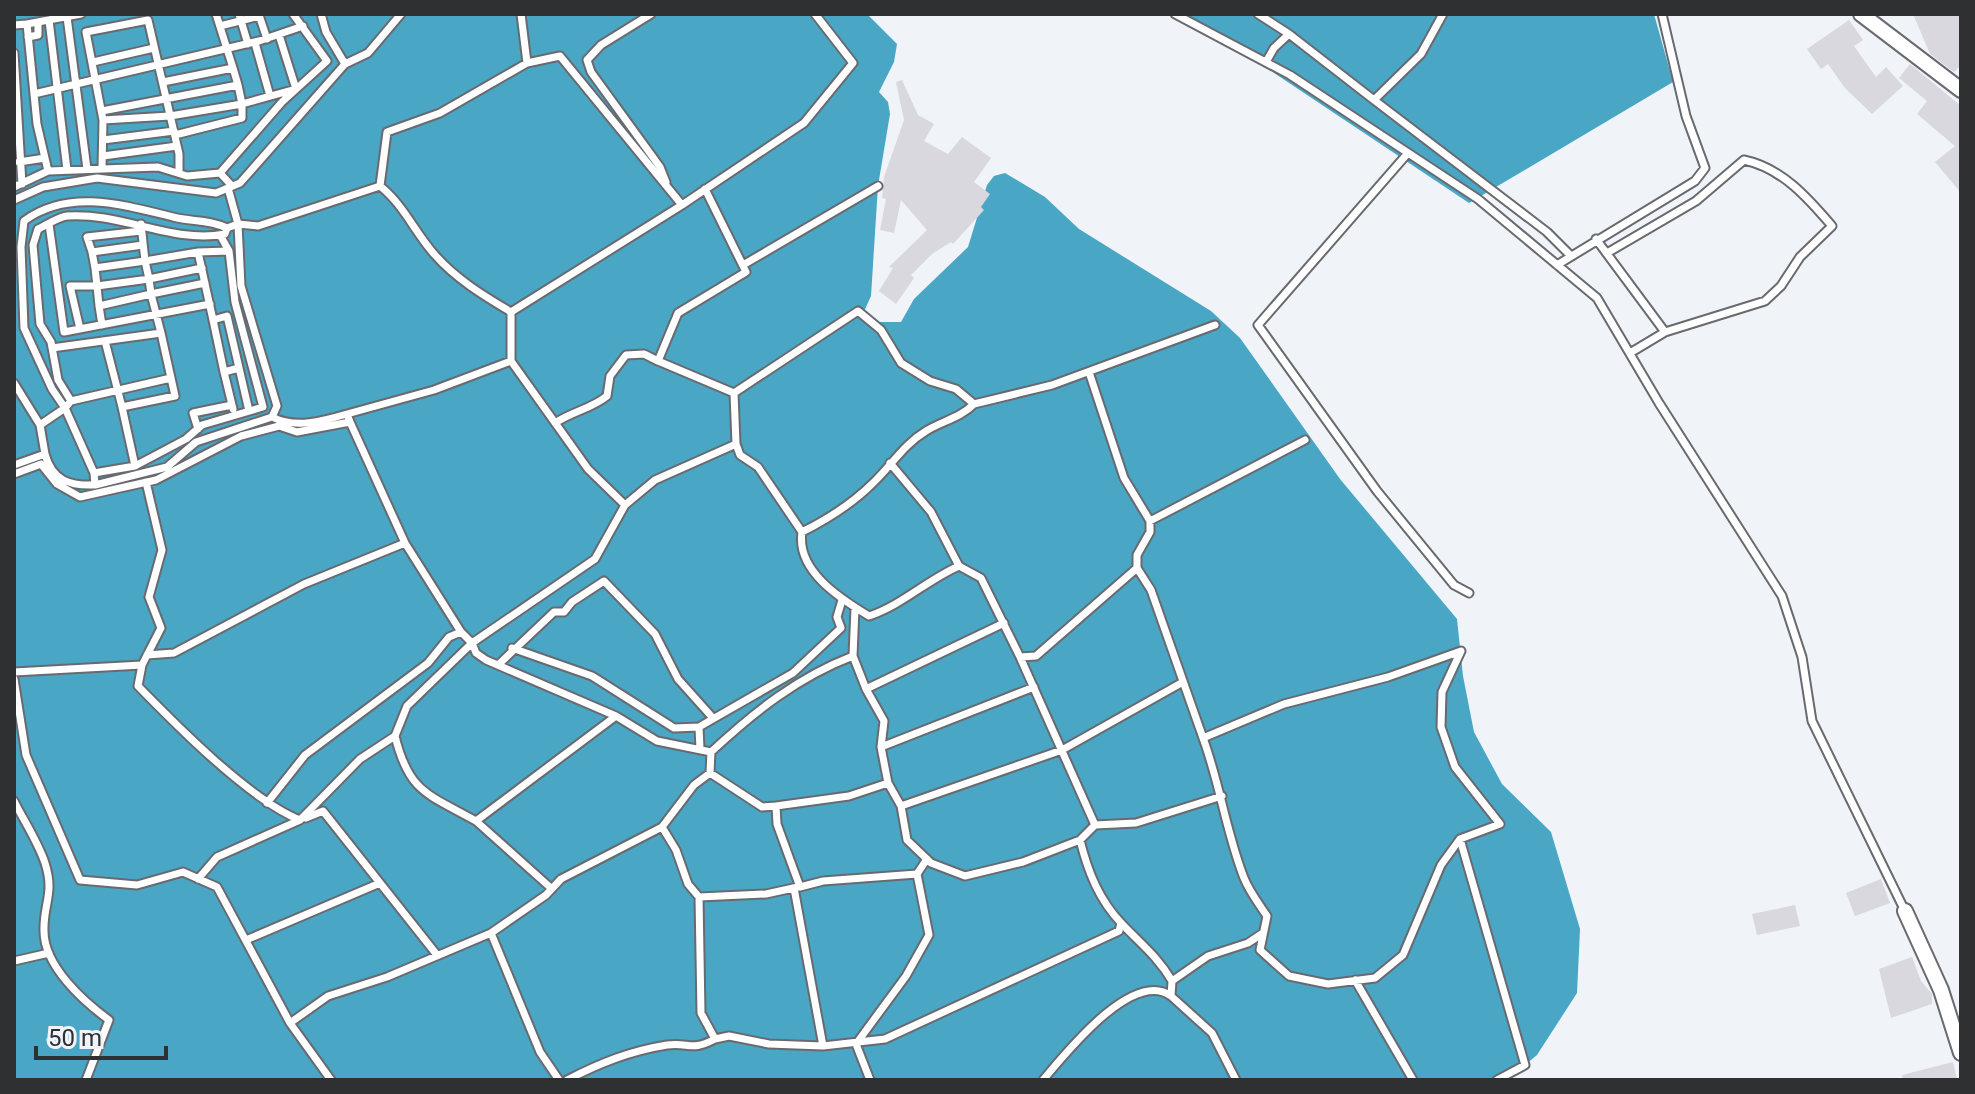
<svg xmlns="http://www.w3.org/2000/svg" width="1975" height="1094" viewBox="0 0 1975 1094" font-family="Roboto,sans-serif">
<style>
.water{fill:#49a6c4}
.building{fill:#d8d8de}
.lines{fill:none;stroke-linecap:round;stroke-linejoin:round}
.lane-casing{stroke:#686a6f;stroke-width:11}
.street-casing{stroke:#686a6f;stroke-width:18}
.lane{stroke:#fff;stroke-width:7}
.street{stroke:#fff;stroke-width:14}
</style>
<rect width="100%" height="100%" fill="#f0f3f8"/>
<!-- water -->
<path class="water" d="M14,14H867L897,44L894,62L879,92L888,102L890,114L878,186L871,296L862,316L869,322H901L914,299L968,247L987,185L994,176L1005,173L1045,197L1079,229L1211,311L1240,338L1340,479L1457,619L1463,676L1474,732L1502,784L1551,832L1580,929L1577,993L1537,1055L1507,1080H14Z
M1171,14H1654L1673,82L1469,203L1223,39Z"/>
<!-- building -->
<path class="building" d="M1913,14H1961V65L1954,72L1930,54Z
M1849,20L1863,40L1854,46L1876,77L1886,67L1903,86L1872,114L1845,88L1828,64L1821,69L1807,49Z
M1910,64L1961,106V193L1935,162L1955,146L1917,114L1927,101L1899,78Z
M902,80L918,115L934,124L924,141L948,154L962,137L991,158L974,182L990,194L981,207L984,210L953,244L951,242L932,254L911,275L914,278L896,304L879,291L893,268L889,267L927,230L901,200L894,233L880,230L886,199L882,198L884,177L904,120L896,82Z
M1881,879L1890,903L1855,916L1846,893Z
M1795,905L1800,926L1757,935L1752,914Z
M1912,957L1921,981L1932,994V1004L1891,1018L1879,969Z
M1953,1062L1957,1080H1903L1902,1075Z"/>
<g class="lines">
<defs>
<path id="lane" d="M216,14L233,68
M239,14L248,44
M521,14L527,63
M651,14L601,45L587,60L591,72L660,167L666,182
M1175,14L1290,75L1478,199L1597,298L1659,403L1782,596L1802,657L1812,721L1905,911
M1258,14L1289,34L1274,48L1266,62
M259,15L267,39
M67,17L87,169
M49,20L67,170
M27,24L81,14
M14,25L27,24L37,124L48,171L14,187
M220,26L259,16
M1289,34L1374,100L1421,54L1443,14
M28,37L38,35V22
M255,43L270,96
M14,53L22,184
M93,62L154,48
M345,64L368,53L401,14
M238,85L242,104L296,89L279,35
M34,94L259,41L303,26
M1374,100L1547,232L1570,255
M102,111L238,85L233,68L163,82
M103,120L170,116L242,104V118L175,135
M103,140L174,131
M1408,153L1258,325L1377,491L1454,585L1469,593
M103,156L177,146
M19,162L45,158
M102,168L103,120L86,32L148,20L179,154V173
M48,171L158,167L187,176L220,173L232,186
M220,173L282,102L327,61L293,14
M380,186L387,132L440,113L527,63L560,56L682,205L511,312
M14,200L43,187L97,178L216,193L240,183L345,64L326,32L321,14
M682,205L804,123L853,63L815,14
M49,224L64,332L210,304
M141,224L145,261L198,252L229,251
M227,228L225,234C172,244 121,212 67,216C58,217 47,225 38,229L33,245L40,324L51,342L58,380L71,401L65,408L52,389L24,328L21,247L24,221C69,188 124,205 173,217C192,222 208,219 227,228L238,224L228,188
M1596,239L1665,332L1630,353
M92,252L87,237L141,231
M198,252L213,320
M1607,253L1696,201L1744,160C1782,168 1808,198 1832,226L1800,257L1781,286L1765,301L1665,332
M743,265L878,186
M1557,265L1695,181L1705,168L1686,116L1662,14
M99,306L97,286L149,279L145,261L95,268L92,252L143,245
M102,325L99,306L151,294L149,279L202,268
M80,329L70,286H97L95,268
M105,341L122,407
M52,348L161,333L151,294L205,283
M511,361L588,469L625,505L595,559L472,643L476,653L486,660L616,716
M658,361L734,393L858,311L881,330L901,363L930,381L956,389L974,404C960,418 942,421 926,431C903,445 892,465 873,483C852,504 828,519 802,532
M239,368L224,372L213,320L227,316L249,411
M224,372L233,409
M14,383L40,425L45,454L14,465
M71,401L171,378
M974,404L1052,385L1215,325
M555,423C573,411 591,409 607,396L610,376L626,355L644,354L658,361L678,313L746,272L705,189
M40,425L65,408L94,473L135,466L186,439L202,425L263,407L235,302L229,251L220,235
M198,429L193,413L232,405
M736,444L740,455L758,467L802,532C796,570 839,598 869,616C902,605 927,580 959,566
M45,454C52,481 70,486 95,485
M890,463L931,512L959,566L981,578L1020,657L1036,656L1137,568V555L1150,532V521L1124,478L1089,372
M135,466L122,407L175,396L161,333
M94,473L95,485L167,467L196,442L272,417L277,406L241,286L238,224L258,226L380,186C404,205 415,233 435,255C456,279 484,296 511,312V361L434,390L347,414
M14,474L41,464L57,484L80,497L156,480L241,436L279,426L297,432L350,422L347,414C323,421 295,429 272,417
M625,505L655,480L736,444L734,393
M1150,521L1305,440
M1137,568L1151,590L1203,738L1284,704L1388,677L1461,651L1442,692L1441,727L1455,767L1500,824L1460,839L1441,865L1403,955L1375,978L1328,984L1289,976L1260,950L1267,916C1259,904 1249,891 1244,878C1226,832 1220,784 1203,738
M855,608L853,656L866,689L1004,623
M512,648L592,676L674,728L699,727
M147,655L174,653L304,584L405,543L350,422
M1020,657L1095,825
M142,665L138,686C177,726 250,800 300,820L217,857L198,879
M498,665L554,612H564L572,602L604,581L655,634L678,679L712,717
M14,672L142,665L161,628L149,597L162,550L146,482
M14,679L26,755L80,880L137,885L183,872L217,887L290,1023L331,1080
M1034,687L881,747L888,783L901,806L1062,750L1183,682
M866,689L884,721L881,747
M395,736C409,793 428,794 476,821
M700,749L699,727L793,673L841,628L837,617L842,600
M710,773L694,785L662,827L676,850L688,884L699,897L766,894L798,887
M888,783L849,796L776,806L777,824L800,887L823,881L917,874
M1222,796L1136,823L1095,825L1080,840C1088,872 1099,900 1122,924C1141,944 1158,957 1172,981L1208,956L1248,943L1263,933
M14,801C24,821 38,842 45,863C55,894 43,904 44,931C44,966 83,1001 109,1020L86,1080
M267,803L305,755L428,663L449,637L461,632L405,543
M776,806L762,807L710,773L711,752C754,712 798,677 853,656
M901,806L907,840L931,863L965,876L1023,862L1080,840
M306,818L323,811L380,883
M300,820L360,759L395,736L407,706L472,643L461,632
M1460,839L1525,1065L1497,1080
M794,888L823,1046L885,1039L1119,931L1121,923
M552,889L476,821L616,716L657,741L711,752
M699,897L701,1013L715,1039L729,1036L769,1044L823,1046
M246,940L380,883L437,955
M14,961L49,953
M1355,980L1413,1080
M1172,981L1171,996L1212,1033L1236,1080
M290,1023L328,996L387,977L491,933
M856,1044L906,976L929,935L917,874L927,859
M856,1044L870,1080
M559,1080L540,1052L491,933L546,895L561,879L662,827
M567,1080C600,1063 630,1051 667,1045C690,1042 690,1052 715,1039
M1043,1080C1065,1054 1133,968 1171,996"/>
<path id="street" d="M1861,14L1961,90
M1905,911L1941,990L1961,1053"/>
</defs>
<!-- lane casing -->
<use href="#lane" class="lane-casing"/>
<!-- street casing -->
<use href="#street" class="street-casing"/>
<!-- lane -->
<use href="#lane" class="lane"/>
<!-- street -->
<use href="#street" class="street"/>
</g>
<!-- border -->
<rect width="1975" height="1094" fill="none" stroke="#2f3032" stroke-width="32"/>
<!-- scale -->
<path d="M36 1046v12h130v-12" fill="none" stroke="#2f3032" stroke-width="4"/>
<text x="48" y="1046" font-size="24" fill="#2f3032" stroke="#f0f3f8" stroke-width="6" paint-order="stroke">50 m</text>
</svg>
